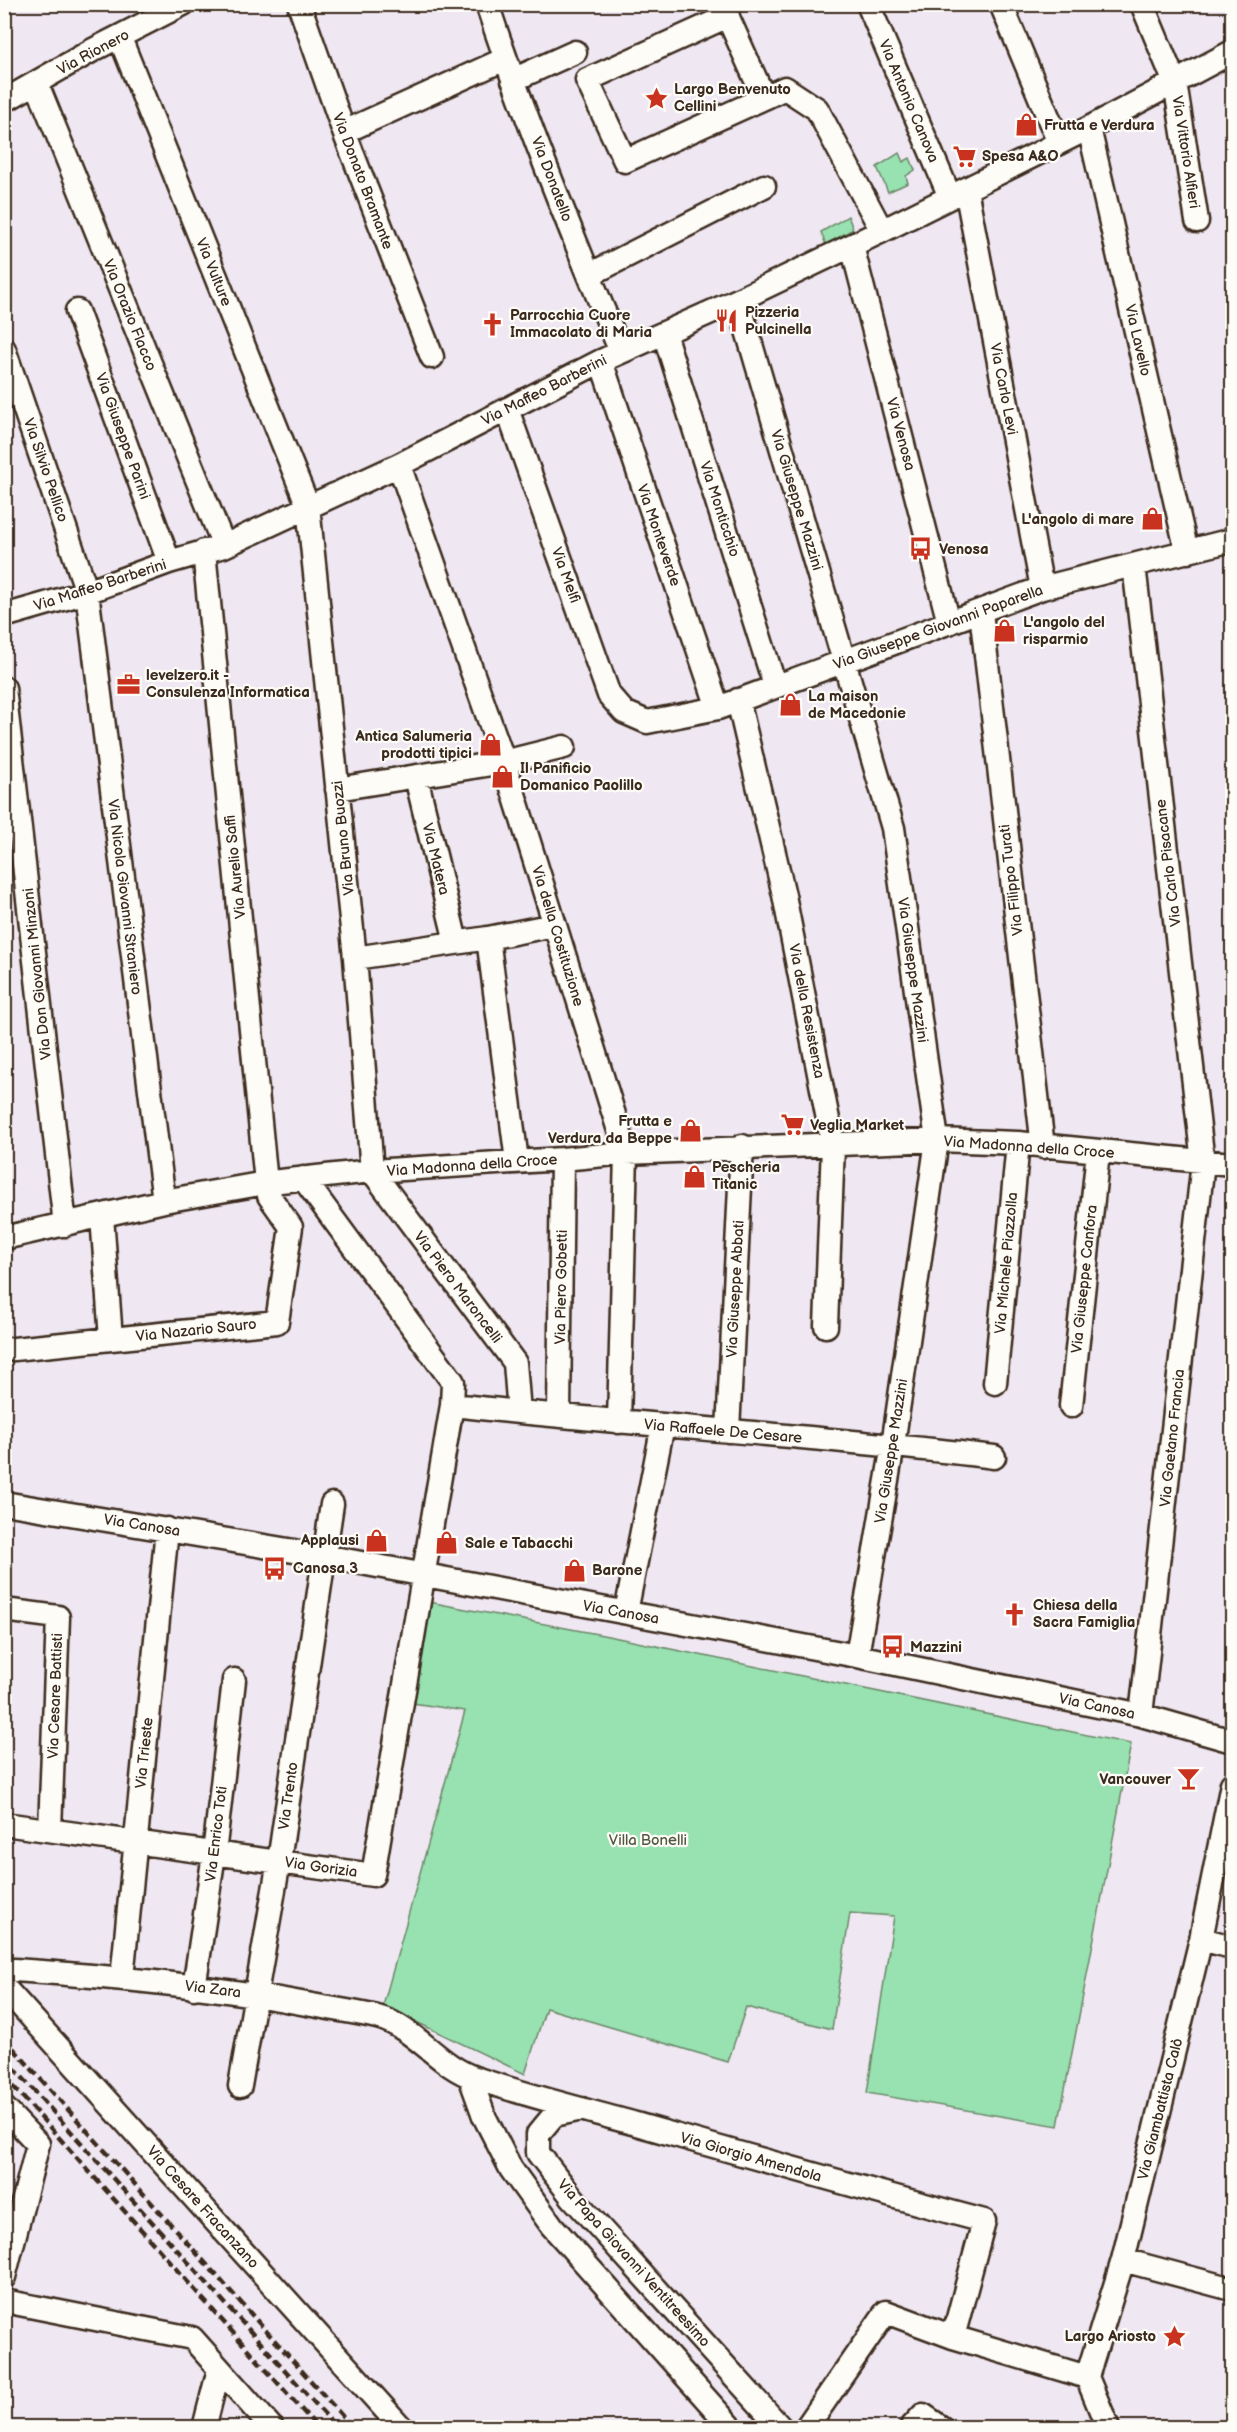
<svg xmlns="http://www.w3.org/2000/svg" width="1237" height="2432" viewBox="0 0 1237 2432" font-family="'Balsamiq Sans',sans-serif">
<style>
.green{fill:#98e1b0;stroke:#6a8667;stroke-width:1.5}
.lines{fill:none;stroke-linecap:round;stroke-linejoin:round}
.minor-casing{stroke:#3b2a1e;stroke-width:27}
.minor{stroke:#fdfcf7;stroke-width:22}
.rail{stroke:#3b2a1e;stroke-width:4.5;stroke-dasharray:9 4.5;stroke-linecap:butt}
.labels{text-anchor:middle;stroke-width:4.5;stroke-linejoin:round;paint-order:stroke}
.street-label{font-size:15px;fill:#3b2a1e;stroke:#fdfcf7}
.poi-label{font-size:15px;font-weight:bold;fill:#3b2a1e;stroke:#fdfcf7;text-anchor:start}
.park-label{font-size:15px;fill:#525842;stroke:#fdfcf7}
</style>
<rect width="100%" height="100%" fill="#efe7f2"/>
<filter id="ink" filterUnits="userSpaceOnUse"><feTurbulence type="fractalNoise" baseFrequency=".0167" numOctaves="2"/><feDisplacementMap in="SourceGraphic" scale="12" xChannelSelector="R" yChannelSelector="G"/><feConvolveMatrix kernelMatrix="1 2 1 2 8 2 1 2 1" color-interpolation-filters="sRGB"/></filter>
<g filter="url(#ink)">
<!-- green -->
<path class="green" d="M899,153L903,162L910,158L915,170L906,176L908,183L888,192L877,167Z
M848,216L853,229L826,245L821,232Z
M429,1602L608,1636L1131,1744L1058,2126L867,2093L894,1916L850,1913L832,2029L746,2007L728,2062L546,2008L525,2074L383,2006L465,1711L413,1703Z"/>
<g class="lines">
<defs>
<path id="minor" d="M299,4L344,132L432,357
M487,4C526,122 573,238 621,352
M722,4L764,98L785,88L817,109L882,231
M868,4L950,197
M1001,4L1059,143
M1142,4L1175,83L1197,221
M728,16L587,80L625,161L764,98
M120,38L308,506L355,958L372,1171
M513,80L575,52
M37,84L224,546
M4,101L93,50L183,4
M1089,128L1187,552
M344,132L505,59
M966,189L1042,588
M852,246L949,623
M589,275L764,186
M738,300L893,828L937,1140L893,1445L857,1656
M77,311L169,562
M664,333L775,686
M4,349L87,592L164,1201
M601,361L718,708
M507,409L609,695L624,712L647,722L718,708L1042,588L1232,540
M399,465L504,762L626,1153L619,1422
M204,551L266,1183
M1134,565L1203,1162L1141,1715
M981,612L1043,1147
M4,616L87,592L169,562L224,546L399,465L601,361L738,300L882,231L1089,128L1232,52
M4,688L65,1225
M738,700L784,895L833,1145L826,1326
M416,777L456,942
M337,789L504,762L564,747
M488,938L517,1161
M355,958L488,938L554,925
M372,1171L515,1363L519,1412
M102,1216L111,1339
M4,1238L164,1201L271,1182L372,1171L562,1159L626,1153L937,1140L1018,1143L1232,1164
M4,1350L277,1322L291,1227L269,1196L271,1182
M995,1383L1018,1143
M452,1405C632,1425 814,1435 994,1457
M1071,1406L1098,1152
M559,1415L562,1159
M728,1431L742,1146
M4,1503L324,1556L857,1656L1141,1715L1232,1741
M4,1610L58,1617L50,1830
M626,1612L663,1425
M4,1824L373,1875L452,1405L453,1382L303,1178
M1201,1939L1232,1947
M4,1972L14,1970C114,1977 213,1986 312,2005C333,2009 355,2012 377,2017C415,2027 438,2066 475,2078C528,2096 582,2109 636,2124C752,2157 867,2190 984,2221L953,2337
M122,1978L167,1529
M4,1987L402,2428
M194,1988L214,1854L234,1680
M470,2077L484,2116L511,2169L552,2226L732,2428
M240,2086L279,1861L332,1504
M4,2108L38,2144L4,2277
M582,2109L554,2115L538,2134V2153L572,2197L781,2428
M1123,2260L1232,2289
M4,2301L192,2338L272,2428
M204,2428L219,2369
M806,2428L886,2312L953,2337L1087,2377
M911,2428L923,2415L942,2428
M1108,2428L1087,2377L1123,2260L1201,1939L1232,1784"/>
</defs>
<!-- minor casing -->
<use href="#minor" class="minor-casing"/>
<!-- minor -->
<use href="#minor" class="minor"/>
<!-- rail -->
<path class="rail" d="M4,2038L353,2428
M4,2057L337,2428
M4,2076L318,2428"/>
</g>
</g>
<!-- icons -->
<defs>
<symbol id="sight-bare" viewBox="-9 -9 18 18"><path d="M0-6L1.8-2.2L6-1.7L2.9 1.2L3.7 5.4L0 3.3L-3.7 5.4L-2.9 1.2L-6-1.7L-1.8-2.2Z" fill="#c8321e" stroke="#fdfcf7" stroke-width="2.5" paint-order="stroke"/></symbol>
<symbol id="shop-bare" viewBox="-9 -9 18 18"><path d="M-5-2.5h2.3a2.7 3.5 0 0 1 5.4 0H5L5.5 6h-11ZM-1.5-2.5h3a1.5 2.3 0 0 0-3 0Z" fill="#c8321e" stroke="#fdfcf7" stroke-width="2.5" paint-order="stroke"/></symbol>
<symbol id="supermarket-bare" viewBox="-9 -9 18 18"><path d="M-6-5.5h2.5l.6 2H6L4.5 2H-2.5L-4.4-4H-6ZM-1.5 3.2a1.3 1.3 0 1 0 .1 0ZM3 3.2a1.3 1.3 0 1 0 .1 0Z" fill="#c8321e" stroke="#fdfcf7" stroke-width="2.5" paint-order="stroke"/></symbol>
<symbol id="restaurant-bare" viewBox="-9 -9 18 18"><path d="M-5-6h1v4h1v-4h1v4h1v-4h1v5L-1.5 .5V6h-2V.5L-5-1ZM5-6V6H3V1.5H1.5Q1.5-4 5-6Z" fill="#c8321e" stroke="#fdfcf7" stroke-width="2.5" paint-order="stroke"/></symbol>
<symbol id="church-bare" viewBox="-9 -9 18 18"><path d="M-1.2-6h2.4v3.5h3.3v2.4h-3.3V6h-2.4V-.1h-3.3v-2.4h3.3Z" fill="#c8321e" stroke="#fdfcf7" stroke-width="2.5" paint-order="stroke"/></symbol>
<symbol id="bus-bare" viewBox="-9 -9 18 18"><path d="M-5-6H5V4H4V6H2V4H-2V6H-4V4H-5ZM-3.5-4V0h7V-4ZM-3.5 1.2v1.5H-2V1.2ZM2 1.2v1.5H3.5V1.2Z" fill="#c8321e" stroke="#fdfcf7" stroke-width="2.5" paint-order="stroke"/></symbol>
<symbol id="office-bare" viewBox="-9 -9 18 18"><path d="M-6-3h4V-5.5h4V-3h4V5H-6ZM-1-4.5V-3h2v-1.5ZM-6 0V1H6V0Z" fill="#c8321e" stroke="#fdfcf7" stroke-width="2.5" paint-order="stroke"/></symbol>
<symbol id="bar-bare" viewBox="-9 -9 18 18"><path d="M-6-5H6L.8 .8V4.5H3.5V6h-7V4.5H-.8V.8Z" fill="#c8321e" stroke="#fdfcf7" stroke-width="2.5" paint-order="stroke"/></symbol>
</defs>
<g fill-rule="evenodd">
<use href="#sight-bare" x="640" y="82" width="33" height="33"/>
<use href="#shop-bare" x="1010" y="108" width="33" height="33"/>
<use href="#supermarket-bare" x="948" y="140" width="33" height="33"/>
<use href="#restaurant-bare" x="710" y="304" width="33" height="33"/>
<use href="#church-bare" x="476" y="308" width="33" height="33"/>
<use href="#shop-bare" x="1136" y="502" width="33" height="33"/>
<use href="#bus-bare" x="904" y="532" width="33" height="33"/>
<use href="#shop-bare" x="988" y="614" width="33" height="33"/>
<use href="#office-bare" x="112" y="668" width="33" height="33"/>
<use href="#shop-bare" x="774" y="688" width="33" height="33"/>
<use href="#shop-bare" x="474" y="728" width="33" height="33"/>
<use href="#shop-bare" x="486" y="760" width="33" height="33"/>
<use href="#supermarket-bare" x="776" y="1108" width="33" height="33"/>
<use href="#shop-bare" x="674" y="1114" width="33" height="33"/>
<use href="#shop-bare" x="678" y="1160" width="33" height="33"/>
<use href="#shop-bare" x="360" y="1524" width="33" height="33"/>
<use href="#shop-bare" x="430" y="1526" width="33" height="33"/>
<use href="#bus-bare" x="258" y="1552" width="33" height="33"/>
<use href="#shop-bare" x="558" y="1554" width="33" height="33"/>
<use href="#church-bare" x="998" y="1598" width="33" height="33"/>
<use href="#bus-bare" x="876" y="1630" width="33" height="33"/>
<use href="#bar-bare" x="1172" y="1762" width="33" height="33"/>
<use href="#sight-bare" x="1158" y="2320" width="33" height="33"/>
</g>
<g class="labels">
<!-- street labels -->
<g class="street-label">
<text transform="translate(93 52) rotate(-28)" y="5">Via Rionero</text>
<text transform="translate(909 101) rotate(67)" y="5">Via Antonio Canova</text>
<text transform="translate(1186 152) rotate(81)" y="5">Via Vittorio Alfieri</text>
<text transform="translate(552 179) rotate(69)" y="5">Via Donatello</text>
<text transform="translate(363 181) rotate(69)" y="5">Via Donato Bramante</text>
<text transform="translate(214 272) rotate(68)" y="5">Via Vulture</text>
<text transform="translate(130 315) rotate(68)" y="5">Via Orazio Flacco</text>
<text transform="translate(1138 340) rotate(77)" y="5">Via Lavello</text>
<text transform="translate(1004 389) rotate(79)" y="5">Via Carlo Levi</text>
<text transform="translate(544 390) rotate(-27)" y="5">Via Maffeo Barberini</text>
<text transform="translate(901 434) rotate(75)" y="5">Via Venosa</text>
<text transform="translate(123 436) rotate(70)" y="5">Via Giuseppe Parini</text>
<text transform="translate(46 470) rotate(71)" y="5">Via Silvio Pellico</text>
<text transform="translate(797 500) rotate(73)" y="5">Via Giuseppe Mazzini</text>
<text transform="translate(720 509) rotate(72)" y="5">Via Monticchio</text>
<text transform="translate(659 535) rotate(71)" y="5">Via Monteverde</text>
<text transform="translate(566 575) rotate(70)" y="5">Via Melfi</text>
<text transform="translate(100 585) rotate(-18)" y="5">Via Maffeo Barberini</text>
<text transform="translate(938 627) rotate(-20)" y="5">Via Giuseppe Giovanni Paparella</text>
<text transform="translate(343 838) rotate(-96)" y="5">Via Bruno Buozzi</text>
<text transform="translate(436 859) rotate(76)" y="5">Via Matera</text>
<text transform="translate(1168 863) rotate(-97)" y="5">Via Carlo Pisacane</text>
<text transform="translate(235 867) rotate(-96)" y="5">Via Aurelio Saffi</text>
<text transform="translate(1011 880) rotate(-97)" y="5">Via Filippo Turati</text>
<text transform="translate(125 897) rotate(83)" y="5">Via Nicola Giovanni Straniero</text>
<text transform="translate(558 936) rotate(73)" y="5">Via della Costituzione</text>
<text transform="translate(913 970) rotate(82)" y="5">Via Giuseppe Mazzini</text>
<text transform="translate(37 974) rotate(-96)" y="5">Via Don Giovanni Minzoni</text>
<text transform="translate(807 1011) rotate(79)" y="5">Via della Resistenza</text>
<text transform="translate(1029 1147) rotate(4)" y="5">Via Madonna della Croce</text>
<text transform="translate(472 1165) rotate(-4)" y="5">Via Madonna della Croce</text>
<text transform="translate(1006 1263) rotate(-85)" y="5">Via Michele Piazzolla</text>
<text transform="translate(1084 1279) rotate(-84)" y="5">Via Giuseppe Canfora</text>
<text transform="translate(458 1287) rotate(53)" y="5">Via Piero Maroncelli</text>
<text transform="translate(561 1287) rotate(-89)" y="5">Via Piero Gobetti</text>
<text transform="translate(735 1289) rotate(-87)" y="5">Via Giuseppe Abbati</text>
<text transform="translate(196 1330) rotate(-6)" y="5">Via Nazario Sauro</text>
<text transform="translate(723 1431) rotate(5)" y="5">Via Raffaele De Cesare</text>
<text transform="translate(1172 1438) rotate(-84)" y="5">Via Gaetano Francia</text>
<text transform="translate(891 1451) rotate(-81)" y="5">Via Giuseppe Mazzini</text>
<text transform="translate(142 1525) rotate(9)" y="5">Via Canosa</text>
<text transform="translate(621 1612) rotate(10)" y="5">Via Canosa</text>
<text transform="translate(55 1696) rotate(-88)" y="5">Via Cesare Battisti</text>
<text transform="translate(1097 1706) rotate(12)" y="5">Via Canosa</text>
<text transform="translate(144 1753) rotate(-84)" y="5">Via Trieste</text>
<text transform="translate(288 1796) rotate(-82)" y="5">Via Trento</text>
<text transform="translate(216 1834) rotate(-83)" y="5">Via Enrico Toti</text>
<text transform="translate(321 1867) rotate(8)" y="5">Via Gorizia</text>
<text transform="translate(213 1989) rotate(7)" y="5">Via Zara</text>
<text transform="translate(1160 2109) rotate(-76)" y="5">Via Giambattista Calò</text>
<text transform="translate(751 2157) rotate(16)" y="5">Via Giorgio Amendola</text>
<text transform="translate(203 2207) rotate(48)" y="5">Via Cesare Fracanzano</text>
<text transform="translate(634 2263) rotate(48)" y="5">Via Papa Giovanni Ventitreesimo</text>
</g>
<!-- poi labels -->
<g class="poi-label">
<text x="674" y="94">Largo Benvenuto<tspan x="674" dy="17">Cellini</tspan></text>
<text x="1044" y="130">Frutta e Verdura</text>
<text x="982" y="161">Spesa A&amp;O</text>
<text x="745" y="317">Pizzeria<tspan x="745" dy="17">Pulcinella</tspan></text>
<text x="510" y="320">Parrocchia Cuore<tspan x="510" dy="17">Immacolato di Maria</tspan></text>
<text x="1134" y="524" text-anchor="end">L'angolo di mare</text>
<text x="939" y="554">Venosa</text>
<text x="1023" y="627">L'angolo del<tspan x="1023" dy="17">risparmio</tspan></text>
<text x="146" y="680">levelzero.it -<tspan x="146" dy="17">Consulenza Informatica</tspan></text>
<text x="808" y="701">La maison<tspan x="808" dy="17">de Macedonie</tspan></text>
<text x="472" y="741" text-anchor="end">Antica Salumeria<tspan x="472" dy="17">prodotti tipici</tspan></text>
<text x="520" y="773">Il Panificio<tspan x="520" dy="17">Domanico Paolillo</tspan></text>
<text x="672" y="1126" text-anchor="end">Frutta e<tspan x="672" dy="17">Verdura da Beppe</tspan></text>
<text x="810" y="1130">Veglia Market</text>
<text x="712" y="1172">Pescheria<tspan x="712" dy="17">Titanic</tspan></text>
<text x="359" y="1545" text-anchor="end">Applausi</text>
<text x="465" y="1548">Sale e Tabacchi</text>
<text x="293" y="1573">Canosa 3</text>
<text x="592" y="1575">Barone</text>
<text x="1033" y="1610">Chiesa della<tspan x="1033" dy="17">Sacra Famiglia</tspan></text>
<text x="910" y="1652">Mazzini</text>
<text x="1171" y="1784" text-anchor="end">Vancouver</text>
<text x="1156" y="2341" text-anchor="end">Largo Ariosto</text>
</g>
<!-- park labels -->
<g class="park-label">
<text x="648" y="1845">Villa Bonelli</text>
</g>
</g>
<!-- margin -->
<rect width="1237" height="2432" fill="none" stroke="#fdfcf7" stroke-width="24"/>
<rect x="12" y="12" width="1213" height="2408" fill="none" stroke="#3b2a1e" stroke-width="2" filter="url(#ink)"/>
</svg>
